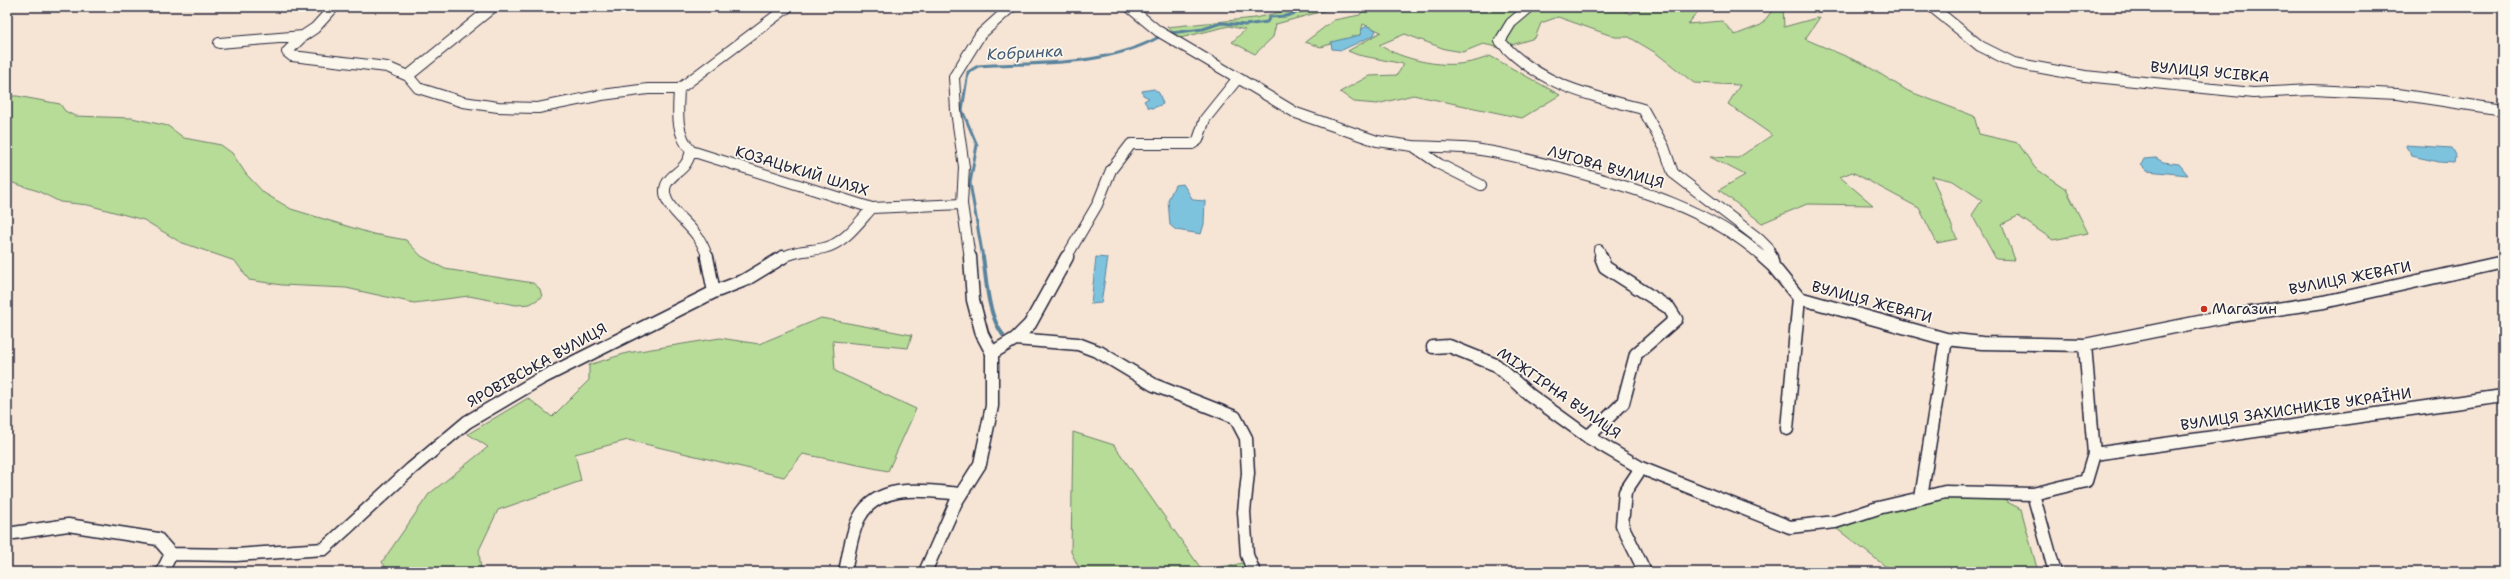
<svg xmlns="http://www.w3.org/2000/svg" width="2510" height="579" viewBox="0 0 2510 579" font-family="'Shantell Sans',sans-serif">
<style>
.green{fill:#b7dc97;stroke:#6c7f69}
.water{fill:#7ec3de;stroke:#59839d}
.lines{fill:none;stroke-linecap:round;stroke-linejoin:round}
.stream-far1{stroke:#59839d;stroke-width:3}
.stream{stroke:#59839d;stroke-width:4}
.street-far1-casing{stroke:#22223b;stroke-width:12}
.street-casing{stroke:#22223b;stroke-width:15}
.street-far1{stroke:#fbf7ec;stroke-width:10}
.street{stroke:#fbf7ec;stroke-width:12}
.poi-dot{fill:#c8321e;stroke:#fbf7ec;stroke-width:1.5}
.labels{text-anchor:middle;stroke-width:3.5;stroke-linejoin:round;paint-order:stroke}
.street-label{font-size:15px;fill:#22223b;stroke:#fbf7ec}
.poi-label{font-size:15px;fill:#22223b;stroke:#fbf7ec;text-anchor:start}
.water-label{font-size:16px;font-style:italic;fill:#425a74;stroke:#fbf7ec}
</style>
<rect width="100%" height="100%" fill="#f6e4d5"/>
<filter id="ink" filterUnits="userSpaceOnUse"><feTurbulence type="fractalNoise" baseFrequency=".025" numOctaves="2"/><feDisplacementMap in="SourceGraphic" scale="8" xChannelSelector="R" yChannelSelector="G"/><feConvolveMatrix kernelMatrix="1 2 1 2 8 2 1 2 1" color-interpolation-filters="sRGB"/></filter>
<g filter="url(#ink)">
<!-- green -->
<path class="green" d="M1287,7H1338L1276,24L1273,37L1255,54L1232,42L1245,30L1229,26L1180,38L1167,27L1255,18L1285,11Z
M1364,7H1616L1631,14L1642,7H1702L1688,24L1722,21L1735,35L1761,25L1775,7H1783L1784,27L1820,17L1805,39L1864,64L1908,91L1974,116L1979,134L2018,143L2035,168L2066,189L2088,233L2053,240L2018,216L2002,224L2015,260L1996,259L1972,215L1982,200L1953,181L1932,176L1957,239L1937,243L1919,208L1852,172L1840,177L1873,205L1807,204L1762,223L1719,190L1745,175L1710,157L1738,158L1772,135L1728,104L1740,85L1694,83L1656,53L1629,37H1615L1558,17L1541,23L1535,38L1501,48L1483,44L1463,52L1445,49L1405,34L1379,45C1402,59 1439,68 1466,63C1474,62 1483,59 1490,56L1560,95L1522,118L1413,95L1377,104L1354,102L1340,92L1369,76L1397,75L1404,64L1358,55L1348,51L1381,32L1363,24L1360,35L1321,47L1305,42L1334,20L1360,15Z
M7,96H17L60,104L65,111L75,116L132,118L168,126L184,138L221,145L232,153L246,174L264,193L291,209L373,234L406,240L421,256L445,269L533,283L540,289L542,297L530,304L516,305L469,296L414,303L346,288L282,285L249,280L235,261L180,242L144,220L88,205L60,202L38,191L7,181Z
M821,318L912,335L908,348L833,341L835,371L916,409L888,471L803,454L784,477L628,440L575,454L581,481L498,510L479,550L481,572H389L382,562L429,494L488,447L468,434L528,398L552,417L589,380V365L627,353L720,338L759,344Z
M1073,432L1114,445L1202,570L1250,562L1254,572H1081L1071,552Z
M1995,496L2021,509L2038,572H1893L1837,529L1895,507L1945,498Z"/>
<!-- water -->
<path class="water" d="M1367,26L1376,30L1374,35L1342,50L1332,49L1331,42L1360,35L1362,29Z
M1154,89L1159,93L1163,104L1153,108L1148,107L1144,101L1149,98L1143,95L1142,91Z
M2405,145L2452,148L2456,155L2454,163L2439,162L2412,156Z
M2156,158L2163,162L2179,164L2188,175L2147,171L2141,165L2144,159Z
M1183,184L1193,200L1205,201L1204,224L1201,234L1176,230L1170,225L1168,200L1175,185Z
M1096,257L1108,258L1101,303L1091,304Z"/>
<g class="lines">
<!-- stream-far1 -->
<path class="stream-far1" d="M1170,33L1203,29L1221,23L1245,25L1267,22L1270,17L1286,16L1315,7
M983,258L970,183L977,145L962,110L968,72L978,66C1039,62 1104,67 1159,37"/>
<!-- stream -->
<path class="stream" d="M983,257C987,283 987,313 1003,335"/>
<defs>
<path id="street-far1" d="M493,7L408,76L418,88L463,102L498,107L538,108L602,95L648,89H679
M788,7L679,89C678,112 675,132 691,151L872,208L962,204L970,258
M1530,7L1511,23L1500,41C1539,85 1588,95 1643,109L1664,147L1673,173L1758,238L1769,249L1771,258
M1932,7L1980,46L2014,63L2085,76L2253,93L2312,90L2397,94L2503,110
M303,36L315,28L334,7
M219,43L303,36L287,52L292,56L387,67L408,76
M1238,78L1296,113L1377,141L1413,146L1439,164L1481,185
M1413,146C1433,147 1454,147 1474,149C1506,153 1538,162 1569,170C1637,189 1710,209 1764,258
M691,151C686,173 672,171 666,185C659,204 688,222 697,236C702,242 705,250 708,258
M962,204L964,167L956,111L954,77L980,35L1011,7
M1599,250L1602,258
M782,258C795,250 810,251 824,248C844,244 859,222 872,208
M1066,258L1097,205L1111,170L1131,144H1192L1198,140L1205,119L1238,78L1158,31L1129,7"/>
<path id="street" d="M1763,257L1773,266
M1771,257L1773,266L1799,298
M714,292L745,280L783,257
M1015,339L1078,344L1099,352L1154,385L1235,417L1246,438L1248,473L1244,512L1247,555L1254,572
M1946,339L1982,343L2085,345L2094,454L2086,481L2033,494L1945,492L1921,498Z
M2085,345L2224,317L2324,302L2503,262
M1433,347L1449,346L1496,365L1530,395L1588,437L1641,468L1790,527L1835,522L1878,508L1921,498
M992,353L1015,339L1030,324L1067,257
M1787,429L1799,298L1946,339
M1588,437L1623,403L1636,354L1676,319L1669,308L1605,267L1601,257
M2094,454L2503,396
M1641,468L1625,492L1622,525L1645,572
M2033,494L2055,572
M7,534L68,525L158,539L171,554
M162,572L171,554L236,555L324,549L411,469L467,422L540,379L714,292L707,257
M845,572C849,554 851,534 859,518C878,481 928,491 961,494
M925,572L956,502L980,464L992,406V353L982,334L973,300L970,257"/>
</defs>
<!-- street-far1 casing -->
<use href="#street-far1" class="street-far1-casing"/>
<!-- street casing -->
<use href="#street" class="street-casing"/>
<!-- street-far1 -->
<use href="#street-far1" class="street-far1"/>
<!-- street -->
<use href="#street" class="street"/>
</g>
</g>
<!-- markers -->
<circle class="poi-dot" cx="2204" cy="309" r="4"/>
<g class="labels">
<!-- street labels -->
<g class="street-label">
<text transform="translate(2210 72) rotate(5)" y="5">ВУЛИЦЯ УСІВКА</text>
<text transform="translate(1606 167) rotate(16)" y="5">ЛУГОВА ВУЛИЦЯ</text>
<text transform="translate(802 171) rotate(17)" y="5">КОЗАЦЬКИЙ ШЛЯХ</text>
<text transform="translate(2350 278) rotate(-11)" y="5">ВУЛИЦЯ ЖЕВАГИ</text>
<text transform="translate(1872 302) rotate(15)" y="5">ВУЛИЦЯ ЖЕВАГИ</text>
<text transform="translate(537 365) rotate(-29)" y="5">ЯРОВІВСЬКА ВУЛИЦЯ</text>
<text transform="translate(1559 393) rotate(35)" y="5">МІЖГІРНА ВУЛИЦЯ</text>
<text transform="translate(2296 409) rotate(-8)" y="5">ВУЛИЦЯ ЗАХИСНИКІВ УКРАЇНИ</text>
</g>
<!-- poi labels -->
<g class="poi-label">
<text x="2212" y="314">Магазин</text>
</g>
<!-- water labels -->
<g class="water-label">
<text transform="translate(1025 52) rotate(-3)" y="6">Кобринка</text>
</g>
</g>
<!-- margin -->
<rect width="2510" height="579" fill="none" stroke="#fbf7ec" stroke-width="24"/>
<rect x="12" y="12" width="2486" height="555" fill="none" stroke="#22223b" stroke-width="1.5" filter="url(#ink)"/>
</svg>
